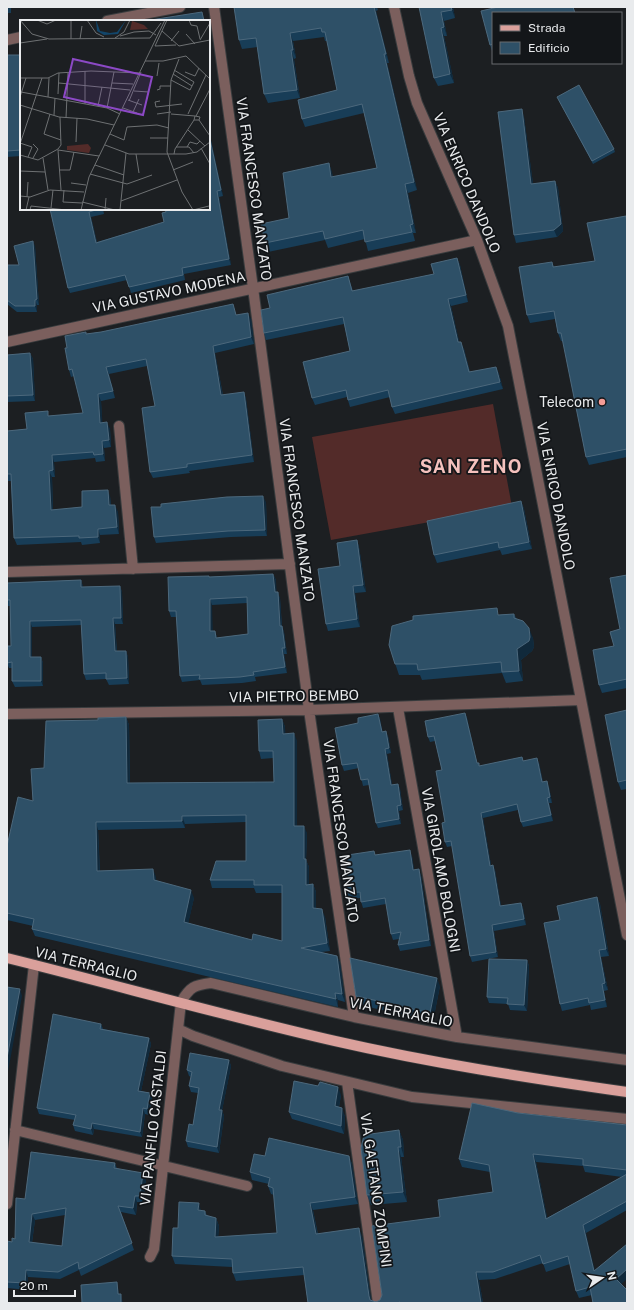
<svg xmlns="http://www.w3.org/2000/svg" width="634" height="1310" viewBox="0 0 634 1310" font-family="'Public Sans',sans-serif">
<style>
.grass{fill:#532b29}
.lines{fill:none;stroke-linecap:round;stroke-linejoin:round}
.minor-casing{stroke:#393c3e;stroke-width:12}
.primary-casing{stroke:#393c3e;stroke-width:12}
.minor{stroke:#7b5f5d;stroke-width:10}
.primary{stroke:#daa09b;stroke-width:10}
.wall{fill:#183d57;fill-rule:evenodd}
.shaded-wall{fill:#10293b}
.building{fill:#2e5067;stroke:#4c687c;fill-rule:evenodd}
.poi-dot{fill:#f59c96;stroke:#131619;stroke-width:1.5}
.labels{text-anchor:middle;stroke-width:3.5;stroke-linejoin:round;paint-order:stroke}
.street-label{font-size:14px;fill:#e9ebed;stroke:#131619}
.poi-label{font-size:14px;fill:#e9ebed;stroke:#131619;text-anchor:end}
.district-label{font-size:18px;font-weight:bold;letter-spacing:1px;fill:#f5c1bd;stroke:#131619}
.inset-road{fill:none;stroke:#6e7173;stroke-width:1}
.view{fill:#8c49c6;fill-opacity:0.15;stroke:#8c49c6;stroke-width:2}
.inset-edge{fill:none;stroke:#e9ebed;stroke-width:2}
</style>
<rect width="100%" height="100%" fill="#1c1f22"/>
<!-- grass -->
<path class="grass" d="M493,404L512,507L331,540L312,437Z"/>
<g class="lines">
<defs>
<path id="minor" d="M214,7L253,288L309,710L354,1017
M394,7L409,76L417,103L477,240L508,326L627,935
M107,21L180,7
M7,40L21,37
M7,342L477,240
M119,426L133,569
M7,572L290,564
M398,708L457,1037
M7,714L309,710L581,700
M178,1029L193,1036L282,1066L412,1097L627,1119
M347,1082L378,1303
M15,1130L247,1186
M7,1204L34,965
M150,1257L154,1249L181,1002C190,987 194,985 211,983L354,1017L457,1037L627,1060"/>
<path id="primary" d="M7,958C116,985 225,1016 335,1041C431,1063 529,1078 627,1092"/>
</defs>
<!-- minor casing -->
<use href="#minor" class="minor-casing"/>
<!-- primary casing -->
<use href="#primary" class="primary-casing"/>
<!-- minor -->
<use href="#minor" class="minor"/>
<!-- primary -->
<use href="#primary" class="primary"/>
</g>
<!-- wall -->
<path class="wall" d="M7,7H30V8H11V13H7Z
M234,7H377L378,10L376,11L389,63H387L417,190L408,193L416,233H413L415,241L368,251L365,239L328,248L325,240L268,252L265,243L289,218L329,163L333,177L377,168L364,113L305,127L302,119L337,90L327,41H325L324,37L293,41L296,58L294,59L300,98L268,103L264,94L257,47L242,49L239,40Z
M419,7H453L455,18L444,21L447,36H444L454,83L438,86L434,78Z
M493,13V54L490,45Z
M7,55H21V156L7,157Z
M557,97L614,149L615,152L593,164Z
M524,117L533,184L555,181L558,188L563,231L557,237L516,243L514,235Z
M209,131L223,196L219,197L231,265L184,274L185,280L131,293L127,280L70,293L68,288L50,209H103L104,214L91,217L97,242L209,209Z
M626,216L627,220V457L589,465L586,457L563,341H561L558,333L555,319L530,323L527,315L552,262L554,267L595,261Z
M35,246L39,305H37V312H17L7,304V265H19Z
M457,258L460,265L468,302L451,306L459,342L464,349L470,372L496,367L499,374L503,389L395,414L392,407L390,397L350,407L347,397L315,405L312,398L350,351L344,324L266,340L264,333L270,308L348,276L353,291L434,274Z
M233,304L236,315L251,319L254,344L215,353L223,395L244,392L246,399L254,462L189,471L190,473L153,478L150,472L155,406L147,366L109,374L115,398L101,401L102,423L110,429L111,447L104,448L105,461L96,462L95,458L54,462L55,477H52L53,510L82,507L110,496L111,505L118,512L119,534L100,535V543L82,545L81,542L17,545L14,538L11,481H8L7,478V431L27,429L50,416L83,413L74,376L71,377L69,370L67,348L86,334L101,332Z
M30,353L33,359L35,401L7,402V355Z
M521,501L524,509L532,549L502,555L500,550L437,563L434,555Z
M266,502L267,536L231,537L156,543L154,537Z
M357,540L359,547L366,592L355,593L360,627L328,631L326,624L340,566Z
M273,574L276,580V592L280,598L282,626L284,632L287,654H284L287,673L255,677L256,681L242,683L202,685L200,680L182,682L180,676L177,617H171L169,611L209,577ZM247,603L248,634L217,638L215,631H212V605Z
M627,575V688L602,693L599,685L620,629Z
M81,580L83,587L120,586L122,592L123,624H115L117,651H126L128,657L129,684L109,685L106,679L86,680L84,674L82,625L32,627V657H41L43,663V686L15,687L12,681V668H9L7,663L11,646L10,606H7V583Z
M514,614L516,618L533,638L534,647L532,651L521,660L523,681L506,683L502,673L422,680L420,675H399L389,645L500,615Z
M627,710V789L621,790L618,782Z
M465,713L467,718L477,763L480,766L522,757L523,761L539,763L543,782L549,787L552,803H549L553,821L523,827L521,822L518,810L483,818L491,865L495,870L501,906L521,903L523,908L526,925L494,931L498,957L472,962L470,956L452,846L447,847L445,842V822L442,770L435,741L430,742L428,737Z
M378,714L380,719L382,732L388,736L391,753L387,754L392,785L398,784L400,789L403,810L399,811L401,824L378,828L376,823L369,785L363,786L359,768L344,771L342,765L358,723Z
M126,717L129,725L130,783L274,782L273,758L261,759L259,751L282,719L285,727V733L297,741V826L307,833L306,860L309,867V885L313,884L316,892V909L325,917L330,951L321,952L337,956L340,963L345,1002L338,1000V1007L35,936L32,929L33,926L7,920V846L33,801L44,768L98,720ZM246,822V861L210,880L212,888H254L256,893H282V941L252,940L188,923L194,898L156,880V877L100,871L98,830L185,828V824Z
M376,855L412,856L414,870L421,875L431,946L400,951L398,945L399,939L393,940L391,934L386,904L363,908L360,898L349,899L347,893Z
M597,897L600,904L609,956L601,957L608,990L604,991L607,1007L591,1010L590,1005L562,1011L560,1004V920Z
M527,960L529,966L527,1011L510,1010L508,1004L489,1003L487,997Z
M440,986L433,1021L359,1005L356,996Z
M101,1024L103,1029L149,1038L151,1044L141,1091L150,1093L152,1098L149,1115L145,1114L142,1137L94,1129L93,1135L75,1131L73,1125L75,1120L39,1114L37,1108Z
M229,1060L231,1066L222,1110L224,1116L219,1153L188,1147L186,1141L193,1125L198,1093L191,1092L189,1086L191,1077L189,1076L187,1070Z
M341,1095L339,1107L345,1116L344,1134L292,1119L289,1112Z
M518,1113L627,1125V1210L586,1233L592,1295L579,1298L576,1291L570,1264L546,1272L543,1263L495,1279L479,1280L483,1303H308L304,1275L236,1281L233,1273L232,1267L175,1264L172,1256L178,1228L201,1210L205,1211L207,1216L216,1218L219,1226L218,1237L277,1233L274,1195L271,1194L268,1186L269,1184L252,1180L250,1172L265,1156H349L352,1164L358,1204L313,1210L318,1234L362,1236L371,1300L376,1302L380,1300L440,1217L493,1192L490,1172L462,1167L459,1159ZM536,1162L583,1166L585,1172L622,1177L547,1218Z
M399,1130L403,1140L404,1157H401L407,1202L371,1205L367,1195Z
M115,1163L117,1169L146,1180L143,1203L137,1202L136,1215L121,1212L134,1250L81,1276L79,1270L60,1279L28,1277V1290L7,1288V1241L12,1242L15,1239L25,1199ZM65,1215L62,1246L32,1243L35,1220Z"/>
<!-- shaded-wall -->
<path class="shaded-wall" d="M374,7L376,11L389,63L386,54Z
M451,7H453L455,18L452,10Z
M441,12L444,21L447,36L444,27Z
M441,28L444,36L454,83L450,74Z
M290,33L293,41L296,58L293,50Z
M291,50L294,59L300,98L297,90Z
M384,54L387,63L417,190L414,182Z
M522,109L524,117L534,191L531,184Z
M209,131L223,196L221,190L209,135Z
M329,163L332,172L335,186L331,177Z
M555,181L558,188L563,231L557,237L554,230Z
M405,184L408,193L416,233L413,224Z
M217,191L219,197L231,265L229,259Z
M89,212L91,217L98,248L96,243Z
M33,241L35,246L39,305L37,299Z
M457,258L460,265L468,302L466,295Z
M448,299L451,306L461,349L458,342Z
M35,300L37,305V312L35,306Z
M248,313L251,319L254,344L251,337Z
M461,342L464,349L471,380L469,372Z
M213,346L215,353L224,402L221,395Z
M30,353L33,359L35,401L33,395Z
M106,367L109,374L115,398L113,391Z
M496,367L499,374L503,389L500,382Z
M244,392L246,399L254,462L252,455Z
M98,394L101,401L103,430L100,423Z
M107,422L110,429L111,447L109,440Z
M102,441L104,448L105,461L103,454Z
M52,455L54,462L55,477L53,470Z
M49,471L52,477L53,517L51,510Z
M108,490L110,496L111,512L109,505Z
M263,496L266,502L267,536L265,530Z
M521,501L524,509L532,549L529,542Z
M115,505L118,512L119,534L117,527Z
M98,529L100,535V543L98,537Z
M357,540L359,547L366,592L363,585Z
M273,574L276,580L277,598L275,592Z
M81,580L83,586V593L81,587Z
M120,586L122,592L123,624L121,618Z
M353,586L355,593L360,627L357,619Z
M278,592L280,598L282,632L280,626Z
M210,599L212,605L213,637L210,631Z
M113,618L115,624L117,657L115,651Z
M30,621L32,627V663L30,657Z
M282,626L284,632L287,654L285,648Z
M529,628L533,638L534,647L532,651L521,660L523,681L519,671L517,649Z
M215,631L217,637L218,644L216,638Z
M282,648L284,654L287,673L285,667Z
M126,651L128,657L129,684L127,678Z
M41,657L43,663V686L41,681Z
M465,713L467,718L478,769L477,763Z
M378,714L380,719L384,737L382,732Z
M126,717L129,725L130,791L127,783Z
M282,719L285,727L286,741L283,734Z
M386,731L388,736L391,753L389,748Z
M294,733L297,741V834L294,826Z
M385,749L387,754L393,791L391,785Z
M537,758L539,763L544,788L542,782Z
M547,781L549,787L552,803L550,797Z
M398,784L400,789L403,810L401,805Z
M547,798L549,803L553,821L551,815Z
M397,806L399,811L401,824L399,819Z
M481,813L483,818L492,871L490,866Z
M182,816L185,824V828L182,821Z
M96,822L98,830L100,878L97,871Z
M304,826L307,833L306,860L309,867V892L306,885L304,859Z
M410,850L412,856L415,876L413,870Z
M493,865L495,870L502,912L500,906Z
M153,869L156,877L157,887L154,880Z
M419,869L421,875L431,946L429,940Z
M313,884L316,892V916L313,908Z
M191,890L194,898L187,929L184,922Z
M597,897L600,904L609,956L606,949Z
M521,903L523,908L526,925L524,919Z
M322,909L325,917L330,951L327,943Z
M492,925L494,931L498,957L496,952Z
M599,950L601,957L608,990L605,983Z
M337,956L340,963L345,1002L342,994Z
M527,960L529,966L527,1011L524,1005Z
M437,978L440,986L433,1021L430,1013Z
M602,984L604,991L607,1007L605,1000Z
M20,989L22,996L7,1077V1058Z
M335,993L338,1000V1007L336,999Z
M149,1038L151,1044L140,1096L138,1091Z
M229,1060L231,1066L221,1116L219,1110Z
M338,1087L341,1095L338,1113L335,1106Z
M150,1093L152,1098L149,1115L147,1109Z
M143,1108L145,1114L142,1137L140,1132Z
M342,1108L345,1116L344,1134L341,1126Z
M222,1110L224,1116L219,1153L217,1147Z
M92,1123L94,1129L93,1135L91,1129Z
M399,1130L403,1140L404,1157L401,1147Z
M398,1147L401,1157L407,1202L403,1192Z
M533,1154L536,1162L549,1226L546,1219Z
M349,1156L352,1164L358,1204L355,1197Z
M143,1173L146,1180L143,1203L140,1196Z
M135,1196L137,1202L136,1215L133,1208Z
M199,1203L201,1211L198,1210Z
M310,1203L313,1210L319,1242L316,1234Z
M32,1214L35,1220L31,1249L29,1242Z
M216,1218L219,1226L218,1245L215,1237Z
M583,1225L586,1233L597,1279L594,1271Z
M359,1228L362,1236L371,1303L369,1296Z
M627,1269V1279L619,1286L616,1279Z
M26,1270L28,1277V1290L25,1283Z
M476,1272L479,1280L483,1303H481Z
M117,1282L118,1287L120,1299L118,1294Z
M121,1294L122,1299L123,1303H121Z"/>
<!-- building -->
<path class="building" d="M234,7H374L386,54H384L414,182L405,184L413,224L410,225L412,232L365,242L363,230L325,239L323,231L265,243L261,224L289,218L283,173L329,163L331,177L377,168L362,104L302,119L298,100L337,90L325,32H322L321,28L290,33L293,50H291L297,90L264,94L256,38L239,40Z
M419,7H451L452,10L441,12L444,27L441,28L450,74L434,78Z
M498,7H573L575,13H493V44L490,45L481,11Z
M202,12L204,21H144Z
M7,55H21V150L7,151Z
M579,85L614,149L592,161L557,97Z
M522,109L531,184L555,181L561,224L554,230L514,235L498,112Z
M209,135L221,190L217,191L229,259L182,268L183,275L129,287L125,275L68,288L50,209H99L89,212L96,243L164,222L162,213L166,212L165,209H209Z
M626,216L627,223V449L586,457L561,333H558L554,311L527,315L519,267L552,262L553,267L595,261L587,223Z
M33,241L37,299L35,300V306H15L7,300V265H19L14,246Z
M457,258L466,295L448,299L458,342H461L469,372L496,367L500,382L392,407L388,390L348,400L346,390L312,398L303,362L350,351L343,317L264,333L261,310L270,308L267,295L348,276L352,291L434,274L431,264Z
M233,304L236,315L248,313L251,337L213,346L221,395L244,392L252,455L187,464V467L150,472L142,408L155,406L146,359L106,367L113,391L98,394L100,423L107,422L109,440L102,441L103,454L94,455L93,452L52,455L53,470L49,471L51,510L82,507V491L108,490L109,505H115L117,527L98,529V537L79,538V536L14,538L11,474H7V431L27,429L25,413L48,411V416L83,413L72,369L69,370L65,348H67L65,336L86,332V334L101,332Z
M30,353L33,395L7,396V355Z
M263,496L265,530L228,531L154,537L151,507H161V504L227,497Z
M521,501L529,542L499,548L498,542L434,555L427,521Z
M357,540L363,585L353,586L357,619L326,624L318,569L340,566L337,543Z
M273,574L275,592H278L280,626H282L285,648H282L285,667L253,672L254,675L240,677L199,679L200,675L180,676L176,611H169L168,577L209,576V577ZM247,597L248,634L216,638L215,631H210V599Z
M627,575V679L599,685L593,650L614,646L610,632L620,629L610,578Z
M81,580V587L120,586L121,618H113L115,651H126L127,678L106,679V673L84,674L81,620L30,621V657H41V681H12V662L7,663V646H11L10,600H7V583Z
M497,608L498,615L514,614V618L523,621L529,628L530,637L529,641L517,649L519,671L502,672L501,662L418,670L417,664H395L389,645L392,626L413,620V616Z
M627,710V780L618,782L605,715Z
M465,713L477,763H479V766L522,757L523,761L537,758L542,782L547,781L550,797L547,798L551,815L521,822L517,804L481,813L490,866L493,865L500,906L521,903L524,919L492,925L496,952L470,956L451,841L445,842L442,823L445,822L436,771L442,770L434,736L428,737L425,721Z
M378,714L382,732L386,731L389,748L385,749L391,785L398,784L401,805L397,806L399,819L376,823L368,779L361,780L357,763L342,765L335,728L358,723V718Z
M126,717L127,783L274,782L273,751H259L258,720L282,719L283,734L294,733V826H304V859H306V885L313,884V908L322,909L327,943L301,948L337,956L342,994L335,993L336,999L32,929L34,919L7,913V846L18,797L33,801L31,769L44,768L46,721L98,720V718ZM246,815V861H216L210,880H254V885H282V941L253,934L252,940L184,922L191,890L154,880L153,869L97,871L96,822L182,821V816Z
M410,850L413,870L419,869L429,940L398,945L401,932L391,934L385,898L361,902L360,892L347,893L341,856L374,851L375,855Z
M597,897L606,949L599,950L605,983L602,984L605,1000L589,1003L588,998L560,1004L544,923L560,920L557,906Z
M350,958L437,978L430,1013L356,996Z
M489,959L527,960L524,1005L507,1004L508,998L487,997Z
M7,987L20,989L7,1058Z
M53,1014L101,1024L100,1029L149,1038L138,1091L150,1093L147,1109L143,1108L140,1132L92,1123L91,1129L73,1125L76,1115L37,1108Z
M190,1053L229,1060L219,1110H222L217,1147L186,1141L189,1124L193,1125L199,1088L189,1086L192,1072L187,1070Z
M294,1081L318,1086L320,1082L338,1087L335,1106L342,1108L341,1126L289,1112Z
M472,1103L518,1113L627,1125V1170L583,1165V1159L533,1154L546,1219L627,1174V1201L583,1225L594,1271L627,1244V1269L616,1279L627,1290V1303H593L590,1287L576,1291L568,1256L543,1264L540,1255L493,1272H476L481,1303H400V1302L397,1303H308L303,1267L233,1273L232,1259L172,1256L173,1228H178L179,1202L199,1203L198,1210L205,1211V1215L216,1218L215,1237L277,1233L273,1188L268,1186L270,1178L250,1172L254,1154L265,1156L269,1138L349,1156L355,1197L310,1203L316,1234L359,1228L369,1296L370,1300L376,1302L380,1300L382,1295L372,1226L440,1217L438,1200L493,1192L489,1165L459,1159Z
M399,1130L401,1147H398L403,1192L367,1195L361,1148L364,1135Z
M31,1152L115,1163L114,1168L143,1173L140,1196H135L133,1208L118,1206L132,1243L79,1269L78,1262L58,1272L26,1270L25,1283L7,1282V1241L12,1242V1238L15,1239L16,1198L25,1199ZM66,1208L62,1246L29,1242L32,1214Z
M117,1282L118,1294H121V1303H82L81,1285Z"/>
<!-- markers -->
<circle class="poi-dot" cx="602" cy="402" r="4"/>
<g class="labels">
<!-- street labels -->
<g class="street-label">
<text transform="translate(467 183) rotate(67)" y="5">VIA ENRICO DANDOLO</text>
<text transform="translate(254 189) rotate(82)" y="5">VIA FRANCESCO MANZATO</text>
<text transform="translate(169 292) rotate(-12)" y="5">VIA GUSTAVO MODENA</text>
<text transform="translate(556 496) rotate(79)" y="5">VIA ENRICO DANDOLO</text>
<text transform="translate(297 510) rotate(82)" y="5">VIA FRANCESCO MANZATO</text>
<text transform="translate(294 696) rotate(-1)" y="5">VIA PIETRO BEMBO</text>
<text transform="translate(341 831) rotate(82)" y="5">VIA FRANCESCO MANZATO</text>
<text transform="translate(441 870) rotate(80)" y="5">VIA GIROLAMO BOLOGNI</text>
<text transform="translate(86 964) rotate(14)" y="5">VIA TERRAGLIO</text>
<text transform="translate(401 1012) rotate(11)" y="5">VIA TERRAGLIO</text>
<text transform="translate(153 1128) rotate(-84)" y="5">VIA PANFILO CASTALDI</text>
<text transform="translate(376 1190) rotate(82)" y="5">VIA GAETANO ZOMPINI</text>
</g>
<!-- poi labels -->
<g class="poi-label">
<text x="594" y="407">Telecom</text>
</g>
<!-- district labels -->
<g class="district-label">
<text x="471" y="473">SAN ZENO</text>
</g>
</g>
<!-- overview -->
<g transform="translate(20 20)">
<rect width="190" height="190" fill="#1c1f22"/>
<path d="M112,1L124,5L128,9L110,10ZM68,124L71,128L69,133L47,130V126Z" fill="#532b29"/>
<path d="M76,0L80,11L90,13L97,12L106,0L98,14L84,15L77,11Z" fill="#12466b"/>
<path class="inset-road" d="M0,0L12,14L29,19L130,18L141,3M17,0L27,4L36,0M51,0V19M67,0L76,13L84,17M147,0L135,26L156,25M169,0L171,5L177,6L180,19M142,11L159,26L190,20M166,14L175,24M100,16L114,12L129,11L136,15M95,18L104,12L110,0M60,19L62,6M180,20L190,3M151,21L159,11M0,23L27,19M159,39L151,60L147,132L162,172L173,190M125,41H143L166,36L190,59M165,52L175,56L179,48M153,54L172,66M137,56L139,43M0,58H28L38,53L71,51L120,53M151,60L170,70L174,62L154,50M39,63L110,70M92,63L113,64M137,70L140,69V66H151M114,71L129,72M1,72L87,88L100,94M38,74L39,53M0,77L6,58M28,77L29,58M108,80L122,85M109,81L121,52M140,81L135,82L136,87L162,84M65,84V51M0,85L39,97L67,99L94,105M78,86L82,67M87,88L94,52M103,88L117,93M113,92L119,79M30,94L24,114L41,120M137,94L151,92M151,94L175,96M168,94L186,55M34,95L35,78M176,96L190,69M46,98L48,53M179,100H174L175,96L180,97L179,100L190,116M168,110L185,126M90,114L104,120L107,107L137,105L149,108M130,118H148M56,122L57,98M0,123L12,127L8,137M0,124L22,58M85,125L109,134H166L177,132L190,122M156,127H169L174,133M167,127L170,122L177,124L180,121M181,128L190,144M38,130L79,136M38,130L41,170M116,134L119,153M154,134L155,129L174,100M0,135L18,140L38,129L41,125L40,97M13,138L18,129L13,124M23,138L28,170M75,145L104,155M40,150H50L54,132M153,150L173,142M0,151L25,152M70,154L107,164L132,155M51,163L66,165M44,170L43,182L62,183M0,176L10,177L30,170L64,172M7,177L8,162M101,181L157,160M62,182L95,190M31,188L33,170M6,190L9,177M10,190L11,186L46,190M61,190L69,157L145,0M85,190L86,178M100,190L106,133M173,190L189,186"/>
<path class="view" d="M53,39L132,57L123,95L44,77Z"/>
<rect width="190" height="190" class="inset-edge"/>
</g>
<!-- border -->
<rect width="634" height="1310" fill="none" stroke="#e9ebed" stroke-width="16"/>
<!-- legend -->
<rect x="492" y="12" width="130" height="52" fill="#131619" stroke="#696b6e"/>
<rect x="500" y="25" width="20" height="6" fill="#daa09b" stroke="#696b6e"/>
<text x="528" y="32" font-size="12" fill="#e9ebed">Strada</text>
<rect x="500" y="42" width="20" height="12" fill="#2e5067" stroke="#696b6e"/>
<text x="528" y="52" font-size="12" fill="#e9ebed">Edificio</text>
<!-- north arrow -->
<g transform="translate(602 1278) rotate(77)" stroke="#131619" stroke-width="3" paint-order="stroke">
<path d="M0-3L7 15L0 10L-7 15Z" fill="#e9ebed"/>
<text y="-6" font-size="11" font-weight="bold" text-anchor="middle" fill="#e9ebed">N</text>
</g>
<!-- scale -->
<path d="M14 1290v6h61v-6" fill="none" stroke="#e9ebed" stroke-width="2"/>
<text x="20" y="1290" font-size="12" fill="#e9ebed" stroke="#131619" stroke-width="3" paint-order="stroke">20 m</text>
</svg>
